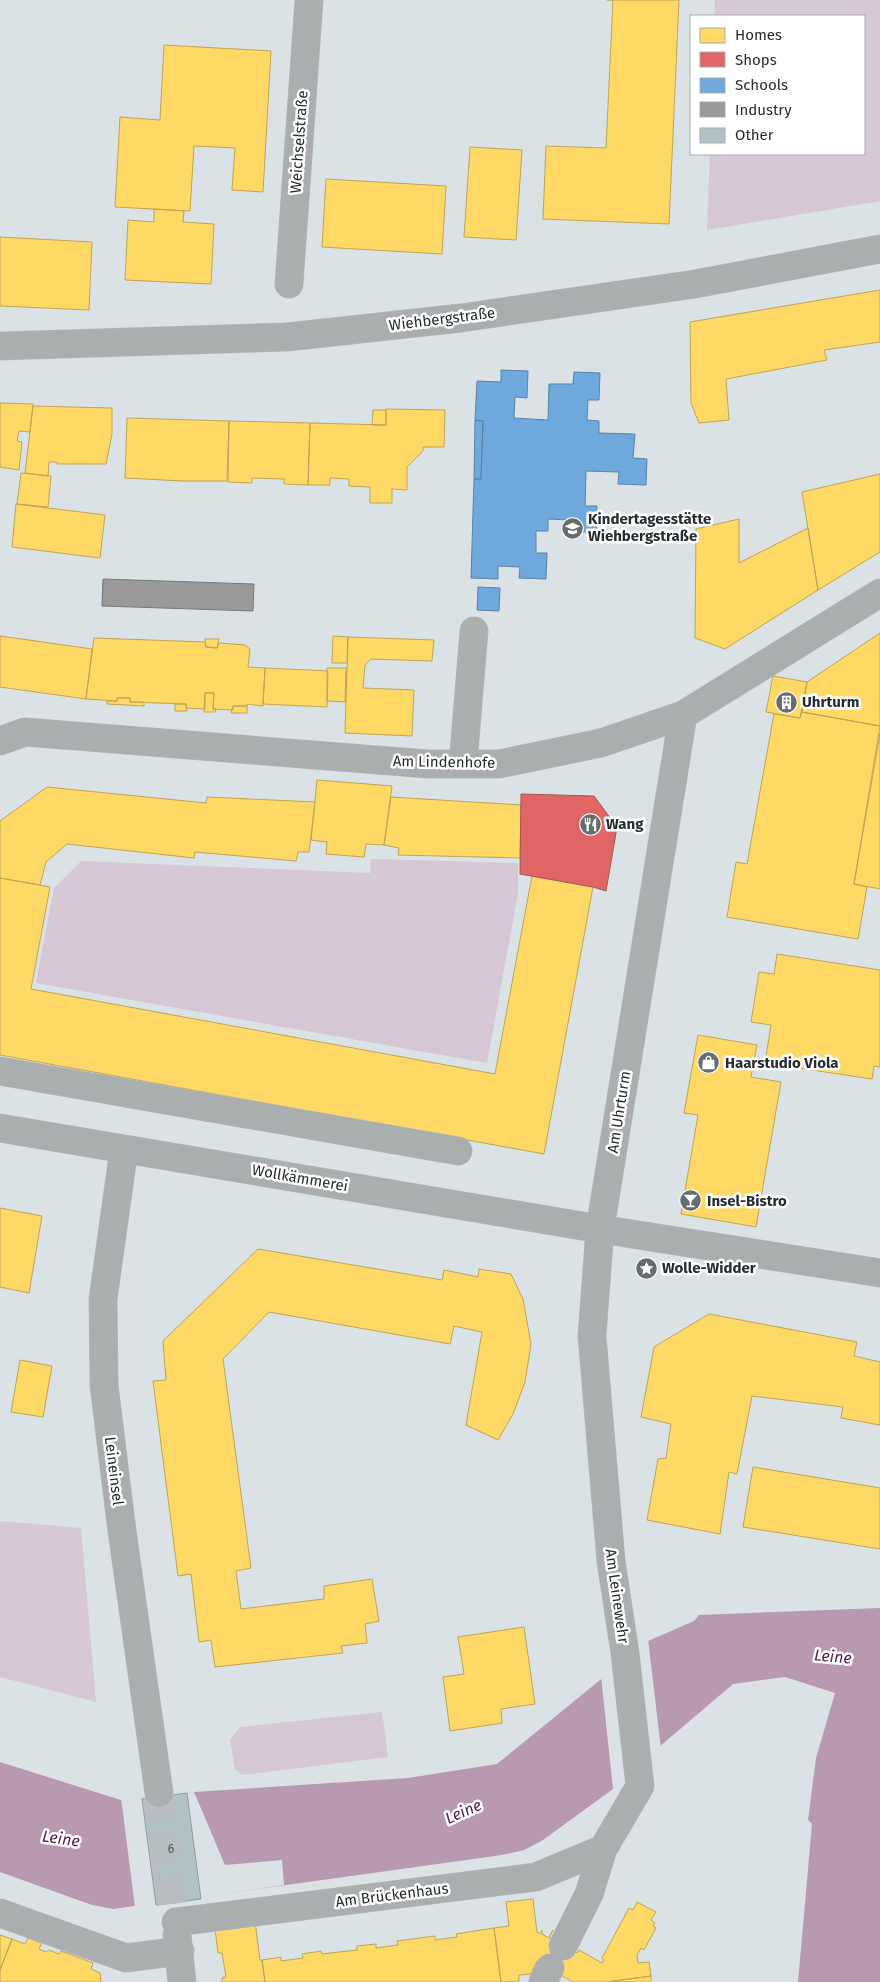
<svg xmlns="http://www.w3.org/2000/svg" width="880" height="1982" viewBox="0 0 880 1982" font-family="'Fira Sans',sans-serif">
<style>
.green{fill:#d5c7d4}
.water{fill:#b899b0}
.pier{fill:#dae2e5}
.homes{fill:#ffd966;stroke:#bea556}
.shops{fill:#e06666;stroke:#a85556}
.schools{fill:#6fa8dc;stroke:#5983a8}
.industry{fill:#999;stroke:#777979}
.building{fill:#b1c2c7;stroke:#959c9e}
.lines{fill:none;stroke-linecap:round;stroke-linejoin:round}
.minor-tunnel{stroke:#b6bec1;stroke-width:28;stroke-dasharray:28 14;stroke-linecap:butt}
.minor-casing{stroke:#b7bdc0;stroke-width:29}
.minor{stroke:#abaeaf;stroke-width:28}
.labels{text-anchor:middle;stroke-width:5;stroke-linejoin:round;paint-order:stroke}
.number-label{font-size:12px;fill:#4a5255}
.street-label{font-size:15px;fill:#272d2f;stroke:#fff}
.poi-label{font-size:15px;font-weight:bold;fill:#272d2f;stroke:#fff;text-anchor:start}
.water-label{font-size:16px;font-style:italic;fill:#581d49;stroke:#fff}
</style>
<rect width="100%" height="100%" fill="#dae2e5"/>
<!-- green -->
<path class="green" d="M715,0H880V201L707,230L710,154H864V16H714Z
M371,859L518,863V893L487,1063L36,983L54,888L81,861L370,873Z
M0,1521L81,1528L96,1702L0,1677Z
M382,1712L388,1757L242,1775L235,1769L230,1740L240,1727Z"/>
<!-- water -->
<path class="water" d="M880,1608V1982H798L812,1824L808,1820L816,1758L835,1693L785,1677L733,1684L659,1747L613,1789L543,1840L524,1850L502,1855L113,1909L92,1905L0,1872V1762L124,1801L194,1792L408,1778L497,1764L648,1641L694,1621L699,1615Z"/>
<!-- pier -->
<path class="pier" d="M648,1639L661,1749L625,1781L613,1789L601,1676Z
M194,1792L225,1865L282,1860L284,1885L135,1907L121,1798Z"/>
<!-- homes -->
<path class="homes" d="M607,0H679L669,224L543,219L546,146L606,148L613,0Z
M164,45L271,51L263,192L232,190L235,148L194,146L190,211L115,207L120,117L160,120Z
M470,147L522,150L516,240L464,237Z
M326,179L446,186L442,254L322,247Z
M154,209L184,211L183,222L214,224L211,284L125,280L128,220L154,222Z
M0,237L92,242L89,310L0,306Z
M880,290V342L824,350L827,360L726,379L729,420L699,423L691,403L690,322Z
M0,403L33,404L30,432L19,431L17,441L22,442L19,470L0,467Z
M33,406L112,408V434L106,464H57V462H49L48,476L25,473Z
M386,409L445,410L444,447H423V451L407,467V490L392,489V503H370V487L349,486V479L330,478V485H308L310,423L386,425Z
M373,410H386V425H372Z
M127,418L229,421L227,481H183L125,478Z
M229,421L310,423L308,485L284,484V479L252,478V483L228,482Z
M21,473L51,476L48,507L17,504Z
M880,474V552L818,590L802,492Z
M16,504L105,515L100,558L12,547Z
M739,519V563L808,528L818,590L725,649L695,638L696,529Z
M880,633V726L802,712L807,682Z
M0,636L92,649L86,699L0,687Z
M333,636L348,637L347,663H332Z
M348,637L434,640L432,661L371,659L365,665L363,688L414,690L412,736L345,733Z
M94,638L205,642L206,647L217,648L219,643L245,645L250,649L248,667L265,668L263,706L247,704V706H233V710L213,709L214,693H205V709L186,708V704L130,702V698H117V701L86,699Z
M205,639H219L217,648L206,647Z
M265,668L328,671L327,707L263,704Z
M327,668H346L345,702L327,701Z
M773,676L807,682L800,718L766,712Z
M205,693H214L213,709H216L215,712H204Z
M117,698H130V702H144V706L107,704V701H117Z
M175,704H186L187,711H175Z
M233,706H247V713H231Z
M802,712L880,726L854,884L867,887L858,939L727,917L736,862L747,864L774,714L800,718Z
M880,733V889L854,884Z
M317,780L392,786L384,845L366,844L364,857L326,854L327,842L311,840Z
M47,787L206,803L207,797L315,802L309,852H298L296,861L195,852L194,858L67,844L46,862L40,885L0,878V821Z
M391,797L521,805L520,858L398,855L399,848L384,845Z
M532,876L593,887L544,1154L0,1055V878L50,887L31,989L495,1074Z
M777,954L880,970V1067L874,1066L872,1079L765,1063L771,1025L751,1022L759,972L774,974Z
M698,1035L757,1045L751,1077L781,1082L756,1227L681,1214L698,1115L684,1113Z
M0,1208L42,1216L29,1293L0,1287Z
M258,1249L442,1280L444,1270L478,1277L479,1269L511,1274L523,1299L531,1344L525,1382L513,1414L498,1440L466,1425L482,1332L454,1326L450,1344L269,1312L223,1359L251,1568L236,1571L241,1609L324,1599V1586L372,1579L379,1621L365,1624L367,1643L341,1646L343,1653L215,1667L211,1640L199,1642L191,1574L178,1576L153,1381L166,1380L163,1341Z
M709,1314L857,1342L854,1356L880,1362V1425L841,1418L843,1407L752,1396L737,1474L729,1472L720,1534L647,1520L658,1459L666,1458L671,1424L641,1417L654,1347Z
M20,1360L52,1366L43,1417L11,1412Z
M753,1467L880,1488V1549L743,1527Z
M524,1627L535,1704L501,1709L502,1723L450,1731L443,1677L464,1674L458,1637Z
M533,1899L537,1932L540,1934L542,1930V1934L549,1938L553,1930L549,1938L561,1945L549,1968L537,1961L531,1974L519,1975V1981L501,1982L494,1928L509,1926L506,1902Z
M637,1902L656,1912L651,1920L655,1923L653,1926L656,1928L644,1950L641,1948L637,1955L638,1963L649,1962L651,1976L607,1982H573L549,1968L561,1945L577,1953L579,1950L602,1963L604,1960L602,1958L629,1908L633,1910Z
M255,1921L260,1960H262L265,1982H222V1978L226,1977L222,1953H218L215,1929Z
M494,1928L501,1982H265L262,1960L281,1957V1961L303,1958L302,1954L321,1951L322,1954L357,1950V1946L376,1944V1948L398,1945L397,1941L435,1936V1940L457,1937L456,1934Z
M0,1935L12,1939L0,1970Z
M28,1938L42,1943L39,1949L46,1952L49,1950L59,1954L61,1951L93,1963L91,1969L100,1973L101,1982H0V1970L12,1939L25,1944Z
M651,1976V1982H607Z"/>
<!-- shops -->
<path class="shops" d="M521,794L594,796L617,827L606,891L593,887L520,874Z"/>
<!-- schools -->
<path class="schools" d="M501,370L528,371L527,398L515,397L514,418L548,420L549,384H573L574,372L600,373L599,400H588L587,420L599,421V433L635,434L633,458L647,459L646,485L618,484L619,472L586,471L585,506H597L596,532H570V520L548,519V531H536V553H547L546,579L519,578L520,567L498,566V579L471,578L474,479H481L483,421L475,420L477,381L501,382Z
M475,420L483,421L481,479H474Z
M478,587L500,588L499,611L477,610Z"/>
<!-- industry -->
<path class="industry" d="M103,579L254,584L253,611L102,606Z"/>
<!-- building -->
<path class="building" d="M187,1793L201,1899L156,1905L142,1799Z"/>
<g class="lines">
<!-- minor-tunnel -->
<path class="minor-tunnel" d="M159,1793L172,1904"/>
<defs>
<path id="minor" d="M289,284L309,0
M0,346L287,337L461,318L695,284L880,249
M0,741L25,732L428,764H499L601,743L683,715L880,593
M463,764L474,631
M0,1071L458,1151
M0,1128L600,1229L880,1273
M124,1149L103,1299L104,1385L122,1531L159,1793
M0,1913L126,1958L180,1951
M176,1922L536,1877L603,1849
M177,1935L182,1982
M563,1946L589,1894L603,1849L640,1786L625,1653L611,1561L592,1336L600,1229L683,715
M543,1982L550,1968"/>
</defs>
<!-- minor casing -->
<use href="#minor" class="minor-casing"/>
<!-- minor -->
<use href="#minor" class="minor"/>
</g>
<!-- icons -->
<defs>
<symbol id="school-disc" viewBox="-11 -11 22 22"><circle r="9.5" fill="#666c6f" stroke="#fff"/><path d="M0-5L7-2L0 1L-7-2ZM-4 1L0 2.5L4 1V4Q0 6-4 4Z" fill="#fff"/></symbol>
<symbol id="building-disc" viewBox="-11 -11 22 22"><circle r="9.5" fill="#666c6f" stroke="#fff"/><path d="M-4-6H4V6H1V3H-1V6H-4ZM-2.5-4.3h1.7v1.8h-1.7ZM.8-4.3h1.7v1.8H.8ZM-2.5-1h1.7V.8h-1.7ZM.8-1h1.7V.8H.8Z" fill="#fff"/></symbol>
<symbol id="restaurant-disc" viewBox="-11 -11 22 22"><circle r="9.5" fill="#666c6f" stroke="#fff"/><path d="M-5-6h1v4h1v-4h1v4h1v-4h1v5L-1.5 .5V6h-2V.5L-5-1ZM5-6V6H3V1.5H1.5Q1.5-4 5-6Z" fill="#fff"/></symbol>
<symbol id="shop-disc" viewBox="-11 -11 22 22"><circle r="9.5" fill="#666c6f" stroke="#fff"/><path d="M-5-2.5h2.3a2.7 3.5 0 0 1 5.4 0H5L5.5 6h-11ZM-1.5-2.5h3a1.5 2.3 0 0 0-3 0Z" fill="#fff"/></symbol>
<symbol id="bar-disc" viewBox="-11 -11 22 22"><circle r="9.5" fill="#666c6f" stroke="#fff"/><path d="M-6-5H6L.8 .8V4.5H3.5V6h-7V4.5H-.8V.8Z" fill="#fff"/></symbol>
<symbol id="sight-disc" viewBox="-11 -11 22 22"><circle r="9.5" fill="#666c6f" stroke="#fff"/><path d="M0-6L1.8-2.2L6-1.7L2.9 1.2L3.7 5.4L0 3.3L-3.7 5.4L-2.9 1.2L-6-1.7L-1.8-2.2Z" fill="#fff"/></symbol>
</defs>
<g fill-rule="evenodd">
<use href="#school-disc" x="560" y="516" width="25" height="25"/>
<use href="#building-disc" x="774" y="690" width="25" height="25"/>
<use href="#restaurant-disc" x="578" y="812" width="25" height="25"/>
<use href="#shop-disc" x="696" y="1050" width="25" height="25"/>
<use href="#bar-disc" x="678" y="1188" width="25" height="25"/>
<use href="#sight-disc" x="634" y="1256" width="25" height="25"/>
</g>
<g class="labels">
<!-- number labels -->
<g class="number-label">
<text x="171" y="1853">6</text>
</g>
<!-- street labels -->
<g class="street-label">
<text transform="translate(299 142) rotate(-86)" y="5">Weichselstraße</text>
<text transform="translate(442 319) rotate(-7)" y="5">Wiehbergstraße</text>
<text transform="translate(444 762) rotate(1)" y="5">Am Lindenhofe</text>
<text transform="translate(619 1112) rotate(-81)" y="5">Am Uhrturm</text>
<text transform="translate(300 1178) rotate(10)" y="5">Wollkämmerei</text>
<text transform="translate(114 1471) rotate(83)" y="5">Leineinsel</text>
<text transform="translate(617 1596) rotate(82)" y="5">Am Leinewehr</text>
<text transform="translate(392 1895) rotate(-7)" y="5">Am Brückenhaus</text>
</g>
<!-- poi labels -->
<g class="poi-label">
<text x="588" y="524">Kindertagesstätte<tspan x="588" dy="17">Wiehbergstraße</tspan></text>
<text x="802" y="707">Uhrturm</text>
<text x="606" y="829">Wang</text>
<text x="725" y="1068">Haarstudio Viola</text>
<text x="707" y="1206">Insel-Bistro</text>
<text x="662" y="1273">Wolle-Widder</text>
</g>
<!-- water labels -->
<g class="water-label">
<text transform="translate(833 1656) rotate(5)" y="6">Leine</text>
<text transform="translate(463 1811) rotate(-24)" y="6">Leine</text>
<text transform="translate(61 1838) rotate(8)" y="6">Leine</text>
</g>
</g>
<!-- legend -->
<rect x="690" y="15" width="175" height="140" fill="#ffffff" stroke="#a9abac"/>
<rect x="700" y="28" width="25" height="15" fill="#ffd966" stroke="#a9abac"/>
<text x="735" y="40" font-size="15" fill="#272d2f">Homes</text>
<rect x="700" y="52" width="25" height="15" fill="#e06666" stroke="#a9abac"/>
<text x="735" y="65" font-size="15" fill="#272d2f">Shops</text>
<rect x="700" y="78" width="25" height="15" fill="#6fa8dc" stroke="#a9abac"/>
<text x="735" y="90" font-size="15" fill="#272d2f">Schools</text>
<rect x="700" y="102" width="25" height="15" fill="#999999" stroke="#a9abac"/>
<text x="735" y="115" font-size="15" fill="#272d2f">Industry</text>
<rect x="700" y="128" width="25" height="15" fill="#b1c2c7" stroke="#a9abac"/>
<text x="735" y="140" font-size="15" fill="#272d2f">Other</text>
</svg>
